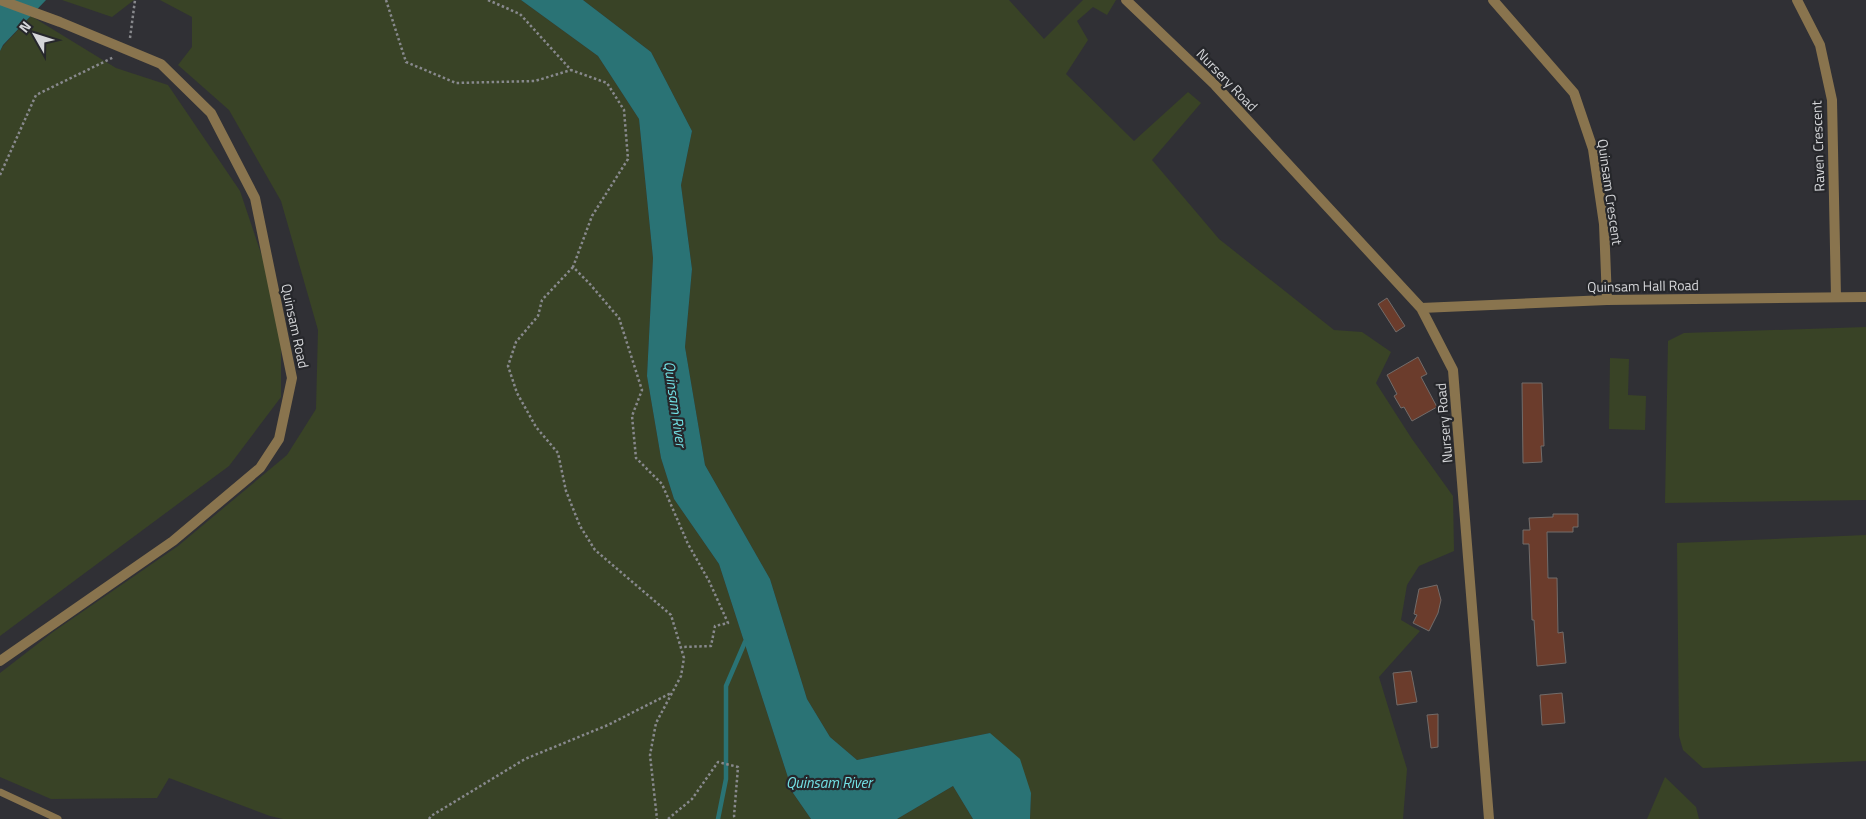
<svg xmlns="http://www.w3.org/2000/svg" width="1866" height="819" viewBox="0 0 1866 819" font-family="'Titillium Web',sans-serif">
<style>
.green{fill:#394326}
.water{fill:#2a7375}
.lines{fill:none;stroke-linecap:round;stroke-linejoin:round}
.stream{stroke:#2a7375;stroke-width:4.5}
.building{fill:#6b3c2c;stroke:#726c6a}
.path{stroke:#88898d;stroke-width:2.5;stroke-dasharray:2.5 2.5;stroke-linecap:butt}
.service{stroke:#89744e;stroke-width:7}
.minor{stroke:#89744e;stroke-width:10}
.labels{text-anchor:middle;stroke-width:4.5;stroke-linejoin:round;paint-order:stroke}
.street-label{font-size:14px;fill:#d5d6d9;stroke:#26272b}
.water-label{font-size:15px;font-style:italic;fill:#72e0e4;stroke:#26272b}
</style>
<rect width="100%" height="100%" fill="#303035"/>
<!-- green -->
<path class="green" d="M62,0H134L112,17Z
M160,0H521L598,56L639,119L653,258L647,376L661,458L674,499L719,564L793,793L811,819H283L270,816L169,778L157,798L51,799L0,777V673L53,632L178,546L287,455L316,409L318,330L281,201L229,110L178,65L192,47V17Z
M583,0H1009L1044,39L1083,0H1116L1107,15L1093,7L1077,21L1088,40L1066,74L1134,141L1188,92L1201,103L1152,160L1219,239L1334,330L1362,332L1391,352L1376,383L1412,439L1453,496L1454,551L1419,566L1407,585L1401,620L1420,631L1379,677L1407,769L1403,819H1030L1031,793L990,733L857,760L830,737L807,699L770,579L705,465L685,347L692,269L681,185L692,131L651,52Z
M31,16L116,68L168,85L240,191L281,313V397L229,466L0,636V51L3,46Z
M1866,327V500L1665,503L1668,341L1684,333Z
M1610,358L1629,359L1628,395L1646,396L1645,430L1609,429Z
M1866,535V761L1703,768L1683,750L1679,736L1677,543Z
M1665,777L1696,807L1699,819H1647Z
M953,786L973,819H897Z"/>
<!-- water -->
<path class="water" d="M2,0H46L3,45L0,51V2Z
M521,0H583L651,52L692,131L681,185L692,269L685,347L705,465L770,579L807,699L830,737L857,760L990,733L1020,759L1031,793L1030,819H973L953,786L897,819H811L793,793L719,564L674,499L661,458L647,376L653,258L639,119L598,56Z"/>
<g class="lines">
<!-- stream -->
<path class="stream" d="M718,819L726,779V686L745,642"/>
</g>
<!-- building -->
<path class="building" d="M1387,298L1405,326L1396,332L1378,304Z
M1418,357L1427,374L1421,377L1437,407L1412,421L1404,407L1401,408L1394,396L1397,394L1387,375Z
M1522,383H1542L1544,446H1541L1542,462L1523,463Z
M1553,514H1578V527H1573V532H1547L1548,578H1557L1558,633L1563,632L1566,663L1537,666L1534,620H1532L1529,544H1523V530H1530L1529,518L1553,517Z
M1437,585L1441,600L1438,613L1429,631L1413,623L1417,615L1414,614L1419,589Z
M1411,671L1417,702L1397,705L1393,673Z
M1562,693L1565,723L1542,725L1540,695Z
M1438,714V747L1431,748L1427,715Z"/>
<g class="lines">
<!-- path -->
<path class="path" d="M386,0L406,62L456,83L535,81L571,70
M488,0L520,14L571,70L607,83L624,110L628,159L592,216L573,267L589,283L619,318L642,390L632,416L636,458L662,484L688,544L709,581L728,623L715,626L711,646L681,647
M130,38L135,0
M0,175L36,95L114,57
M573,267L542,300L538,316L516,342L508,366L517,393L536,427L558,453L566,491L580,526L595,550L671,615L684,658L681,676L656,723L650,755L657,819
M429,819L431,816L525,759L608,725L671,693
M668,819L692,799L718,762L738,767L734,816L736,819"/>
<!-- service -->
<path class="service" d="M0,792L58,819"/>
<!-- minor -->
<path class="minor" d="M0,0L60,22L161,64L211,113L255,198L292,378L279,439L260,468L173,541L0,661
M1126,0L1215,85L1421,308L1453,370L1489,819
M1493,0L1574,93L1593,149L1604,224L1607,300
M1797,0L1820,45L1832,100L1836,297
M1421,308L1607,300L1866,297"/>
</g>
<g class="labels">
<!-- street labels -->
<g class="street-label">
<text transform="translate(1227 80) rotate(46)" y="5">Nursery Road</text>
<text transform="translate(1818 146) rotate(-92)" y="5">Raven Crescent</text>
<text transform="translate(1610 192) rotate(82)" y="5">Quinsam Crescent</text>
<text transform="translate(1643 286) rotate(-1)" y="5">Quinsam Hall Road</text>
<text transform="translate(295 326) rotate(78)" y="5">Quinsam Road</text>
<text transform="translate(1444 423) rotate(-95)" y="5">Nursery Road</text>
</g>
<!-- water labels -->
<g class="water-label">
<text transform="translate(675 404) rotate(82)" y="5">Quinsam River</text>
<text x="829" y="788">Quinsam River</text>
</g>
</g>
<!-- north arrow -->
<g transform="translate(35 35) rotate(309)" stroke="#26272b" stroke-width="4" paint-order="stroke">
<path d="M0-4L9 19L0 12L-9 19Z" fill="#d5d6d9"/>
<text y="-8" font-size="14" font-weight="bold" text-anchor="middle" fill="#d5d6d9">N</text>
</g>
</svg>
